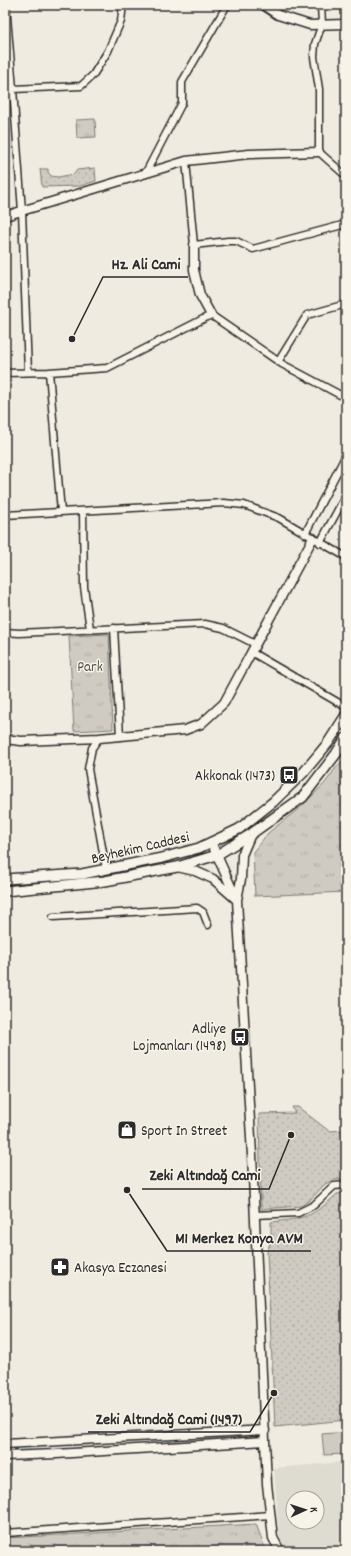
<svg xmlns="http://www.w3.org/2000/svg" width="351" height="1556" viewBox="0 0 351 1556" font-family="Dekko,sans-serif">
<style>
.built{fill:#dedbd1;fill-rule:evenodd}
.grass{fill:url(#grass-dots);stroke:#7d7b76}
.park{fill:url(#park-tufts);stroke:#7d7b76}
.garden{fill:#cfcbc2;stroke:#7d7b76}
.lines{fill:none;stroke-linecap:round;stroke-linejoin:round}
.minor-casing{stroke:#2b2b2b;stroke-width:9}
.tertiary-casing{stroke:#2b2b2b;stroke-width:11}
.secondary-casing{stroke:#2b2b2b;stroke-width:12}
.minor{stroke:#f7f3e8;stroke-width:6}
.tertiary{stroke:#f7f3e8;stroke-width:8}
.secondary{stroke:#f7f3e8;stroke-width:9}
.labels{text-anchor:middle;stroke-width:3;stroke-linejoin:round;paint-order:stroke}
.park-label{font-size:15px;fill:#545351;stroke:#f7f3e8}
.poi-label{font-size:15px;fill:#2b2b2b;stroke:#f7f3e8;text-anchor:end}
.street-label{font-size:15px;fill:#2b2b2b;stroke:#f7f3e8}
.leader{fill:none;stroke:#2b2b2b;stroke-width:1.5}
.callout-dot{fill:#2b2b2b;stroke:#f7f3e8;stroke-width:1.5}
.callout-label{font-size:16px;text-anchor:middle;font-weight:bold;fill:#2b2b2b;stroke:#f7f3e8;stroke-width:3;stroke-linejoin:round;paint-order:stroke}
</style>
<defs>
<pattern id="grass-dots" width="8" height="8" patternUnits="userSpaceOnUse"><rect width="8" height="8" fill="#cfcbc2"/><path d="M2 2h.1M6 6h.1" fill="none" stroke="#b2aea7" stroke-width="1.8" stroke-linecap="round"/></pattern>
<pattern id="park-tufts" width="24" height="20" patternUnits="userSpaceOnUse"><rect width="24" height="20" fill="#cfcbc2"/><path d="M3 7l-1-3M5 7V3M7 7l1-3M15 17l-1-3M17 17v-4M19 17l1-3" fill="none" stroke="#b2aea7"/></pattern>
</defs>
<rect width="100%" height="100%" fill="#efebe0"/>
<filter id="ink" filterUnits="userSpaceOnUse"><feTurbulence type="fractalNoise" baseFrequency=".025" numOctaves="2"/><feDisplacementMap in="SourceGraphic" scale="8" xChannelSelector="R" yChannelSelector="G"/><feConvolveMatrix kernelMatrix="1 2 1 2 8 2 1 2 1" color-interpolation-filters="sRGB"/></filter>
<g filter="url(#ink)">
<!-- built -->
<path class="built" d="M346,1462V1551H286L280,1545L274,1468ZM293,1498H317V1522H293Z"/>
<!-- grass -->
<path class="grass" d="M95,168L96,181L80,186L42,187L40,169H48V172L51,176L58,177L74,174L77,170Z
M292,1107H298L329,1131L346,1130V1179L334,1180L325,1184L310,1200L301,1206L261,1209L259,1114L295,1113Z
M346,1193V1420L275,1427L267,1252L271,1240V1222C306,1218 311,1218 337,1194Z"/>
<!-- park -->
<path class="park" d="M95,119L96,137L77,138L76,120Z
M109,634L113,729L74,731L69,636Z
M346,759V892L255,896L253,852L268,833L302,806L325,783L338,765Z
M256,1524L266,1551H5V1538Z"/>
<!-- garden -->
<path class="garden" d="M346,1432V1454L324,1455L322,1434Z"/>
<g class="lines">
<defs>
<path id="minor" d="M6,5L13,89L81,86L93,75L108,51L121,21L123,5
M321,5L322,24L315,44L314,57L319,89V152L346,176
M5,89H13L22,211L28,372
M186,161L194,245L228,241H236L253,249L346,224
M145,174L182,103V82L227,5
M278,362L307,315L346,304
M49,372L61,512
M5,373L49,372L107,368L211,315L282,364L346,398
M83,511L84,587L90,629
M5,515L224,503L244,505L279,518L346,557
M305,534L346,455
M320,543L346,495
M114,628L120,736
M5,632L19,633L205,624L223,628L255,644
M251,652L346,707
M99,738L92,748L88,769L106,869
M53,917L197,908L203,912L208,925
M255,1215L298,1213L314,1205L334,1186L346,1185
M5,1533L271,1515"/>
<path id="tertiary" d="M263,5L278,15L310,25L346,24
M5,216L186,161L249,154L319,152
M194,245V270L200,295L211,315
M5,739L21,741L99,738L185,730L201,724L224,703L313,538
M211,842L237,900L252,1155L267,1484L273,1538L280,1551
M177,867L195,871L213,879L237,900L241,879L242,855L251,834
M5,1444L265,1430
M5,1456L56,1454L265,1441"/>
<path id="secondary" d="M5,879L82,874L162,858L199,848L239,829L273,802L304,772L328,743L346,715
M5,891L105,881L177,867L217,855L251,834L303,797L336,754L346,738"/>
</defs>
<!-- minor casing -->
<use href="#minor" class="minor-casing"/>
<!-- tertiary casing -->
<use href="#tertiary" class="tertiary-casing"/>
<!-- secondary casing -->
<use href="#secondary" class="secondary-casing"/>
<!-- minor -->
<use href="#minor" class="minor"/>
<!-- tertiary -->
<use href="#tertiary" class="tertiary"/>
<!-- secondary -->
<use href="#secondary" class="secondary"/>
</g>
</g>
<!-- icons -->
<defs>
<symbol id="bus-square" viewBox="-11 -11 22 22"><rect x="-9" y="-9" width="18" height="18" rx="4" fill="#2b2b2b" stroke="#f7f3e8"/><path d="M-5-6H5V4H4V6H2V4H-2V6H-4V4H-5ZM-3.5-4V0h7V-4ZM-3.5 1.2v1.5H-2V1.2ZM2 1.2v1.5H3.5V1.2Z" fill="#fff"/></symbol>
<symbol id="shop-square" viewBox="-11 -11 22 22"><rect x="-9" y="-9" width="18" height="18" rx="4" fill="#2b2b2b" stroke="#f7f3e8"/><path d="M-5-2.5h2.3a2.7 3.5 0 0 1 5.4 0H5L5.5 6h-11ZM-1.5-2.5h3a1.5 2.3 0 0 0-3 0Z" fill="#fff"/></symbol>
<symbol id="pharmacy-square" viewBox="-11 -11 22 22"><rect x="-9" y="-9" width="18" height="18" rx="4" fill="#2b2b2b" stroke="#f7f3e8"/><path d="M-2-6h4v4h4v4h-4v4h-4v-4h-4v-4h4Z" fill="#fff"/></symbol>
</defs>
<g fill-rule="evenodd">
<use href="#bus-square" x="278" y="764" width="22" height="22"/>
<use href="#bus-square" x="229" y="1026" width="22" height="22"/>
<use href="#shop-square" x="116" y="1119" width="22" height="22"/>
<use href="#pharmacy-square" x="49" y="1256" width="22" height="22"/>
</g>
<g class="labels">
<!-- park labels -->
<g class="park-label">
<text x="90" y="671">Park</text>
</g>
<!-- poi labels -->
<g class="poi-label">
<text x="275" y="780">Akkonak (1473)</text>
<text x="226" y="1033">Adliye<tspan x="226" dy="17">Lojmanları (1498)</tspan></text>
<text x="141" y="1135" text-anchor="start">Sport In Street</text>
<text x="74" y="1272" text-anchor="start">Akasya Eczanesi</text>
</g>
<!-- street labels -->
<g class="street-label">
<text transform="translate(140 847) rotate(-13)" y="5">Beyhekim Caddesi</text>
</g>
</g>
<!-- callouts -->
<path class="leader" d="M72 339L103 277H188M291 1135L269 1189H142M127 1190L167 1251H311M274 1393L250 1432H88"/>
<g class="callout-dot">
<circle cx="72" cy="339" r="4"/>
<circle cx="291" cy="1135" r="4"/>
<circle cx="127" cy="1190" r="4"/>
<circle cx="274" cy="1393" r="4"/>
</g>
<g class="callout-label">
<text x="146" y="269">Hz. Ali Cami</text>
<text x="205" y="1180">Zeki Altındağ Cami</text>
<text x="239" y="1243">M1 Merkez Konya AVM</text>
<text x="169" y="1424">Zeki Altındağ Cami (1497)</text>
</g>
<!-- margin -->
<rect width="351" height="1556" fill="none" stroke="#f7f3e8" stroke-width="20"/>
<rect x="10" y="10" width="331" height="1536" fill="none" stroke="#2b2b2b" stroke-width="1.5" filter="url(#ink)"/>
<!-- north arrow -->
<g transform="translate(305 1510) rotate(87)"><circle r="19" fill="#f7f3e8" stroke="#a5a39c"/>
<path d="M0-3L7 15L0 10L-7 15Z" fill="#2b2b2b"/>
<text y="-6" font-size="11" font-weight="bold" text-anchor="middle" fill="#2b2b2b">K</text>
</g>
</svg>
